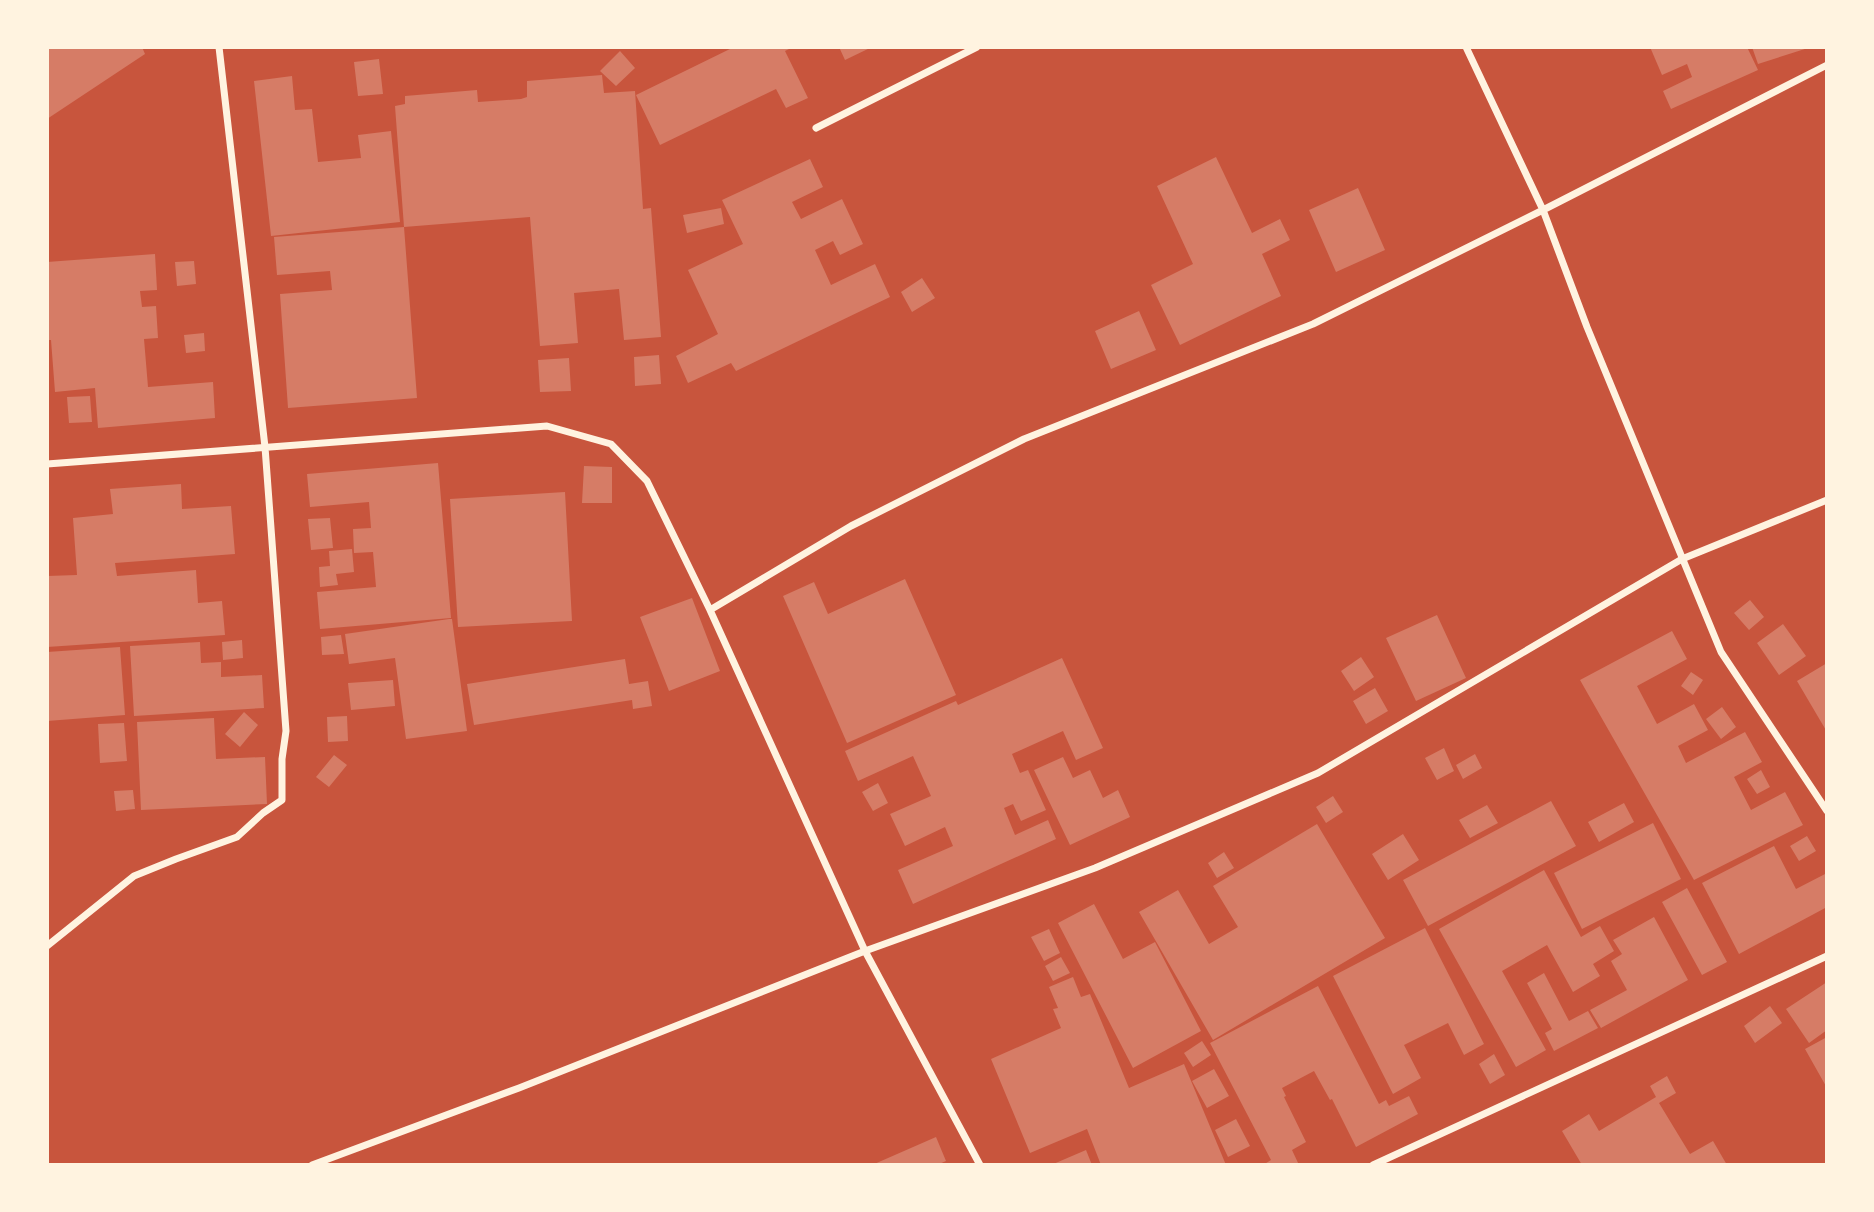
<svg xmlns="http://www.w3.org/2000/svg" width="1874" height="1212" viewBox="0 0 1874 1212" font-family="Manrope,sans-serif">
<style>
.building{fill:#d67c66}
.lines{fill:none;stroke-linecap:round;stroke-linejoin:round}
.minor{stroke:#fff3e0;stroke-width:7}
</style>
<rect width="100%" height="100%" fill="#c8553d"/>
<!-- building -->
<path class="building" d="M47,47H142L145,54L47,119Z
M734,47H793L785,51L808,98L786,108L776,89L660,145L636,95Z
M839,47H872L845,60Z
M1650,47H1747L1758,70L1671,109L1663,91L1692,77L1687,64L1662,75Z
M1752,47H1808V48L1758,64Z
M620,51L635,68L616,86L600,71Z
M379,59L383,94L358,96L354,62Z
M602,75L604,93L635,91L643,209L651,208L661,337L624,340L619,289L574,293L578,343L540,346L530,217L404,227L395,106L405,104V96L477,90L478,102L521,99L527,97V81Z
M292,76L295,110L312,109L318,162L361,158L358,135L391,131L400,222L271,236L254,81Z
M1216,157L1252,233L1280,219L1290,240L1262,254L1281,296L1180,345L1151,285L1193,264L1157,186Z
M810,159L823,187L792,202L801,219L842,199L863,244L840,255L833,241L815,250L831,285L875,264L890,297L736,371L731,363L688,383L676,356L718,334L688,270L743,244L722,200Z
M1358,188L1385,250L1336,272L1309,210Z
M721,208L724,224L687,233L683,215Z
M404,227L417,398L288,408L280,294L332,290L330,271L277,275L274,237Z
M155,254L157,290L140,291L142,307L156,306L158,338L144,339L148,387L213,382L215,418L98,428L95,388L55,392L51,340H47V262Z
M194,261L196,284L177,286L175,262Z
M922,278L935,298L912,312L901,292Z
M1139,311L1156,350L1111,369L1095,331Z
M204,333L205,351L186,353L184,335Z
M659,355L661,384L635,386L634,357Z
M569,358L571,391L540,392L538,360Z
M90,396L92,422L69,423L67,397Z
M438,463L451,618L320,629L317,592L376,587L373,552L354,553L353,529L371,528L369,502L310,507L307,474Z
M584,466L612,467V503H582Z
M181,484L182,509L231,506L235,554L115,563L117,576L196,570L198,603L222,601L225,635L47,647V576L77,575L73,518L113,514L110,489Z
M565,492L572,621L458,627L450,499Z
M330,518L333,548L311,550L308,519Z
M352,549L354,572L336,574L338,585L320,587L319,567L330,566L329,551Z
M905,579L956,695L847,743L783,596L814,582L828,614Z
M692,598L720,671L669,691L640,617Z
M1750,600L1764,617L1749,630L1734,613Z
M1437,615L1466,678L1416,701L1386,638Z
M449,619H452L467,731L406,739L395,658L349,664L345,634Z
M1783,624L1806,656L1779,675L1757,643Z
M1672,631L1687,659L1637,686L1657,724L1694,704L1708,730L1678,746L1686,763L1745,732L1762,762L1734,777L1751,810L1785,792L1803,825L1694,880L1580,680Z
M341,635L344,654L322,655L321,637Z
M242,640L243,658L223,660L222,642Z
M200,642L201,663L221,662V677L262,675L264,708L134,716L130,646Z
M120,647L125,715L47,721V652Z
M1361,657L1374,677L1354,691L1341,671Z
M1062,658L1103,748L1076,760L1063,731L1012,754L1020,773L1028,770L1046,810L1021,821L1013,804L1004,808L1015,835L1048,820L1056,839L913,904L898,870L953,846L945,827L905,846L890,814L931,796L913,756L858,781L845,751L956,701L958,705Z
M625,659L629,684L648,681L652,706L633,709L632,700L474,725L467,684Z
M1827,663V732L1797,681Z
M1691,672L1703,680L1693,695L1681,686Z
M393,680L395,706L351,710L348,683Z
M1375,688L1388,711L1366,724L1353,701Z
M1722,707L1736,727L1721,739L1706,719Z
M244,712L258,725L240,747L225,734Z
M347,716L348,741L328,742L327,717Z
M214,718L216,759L265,757L267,804L141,810L137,722Z
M124,723L127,761L100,763L98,724Z
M1444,748L1454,771L1437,780L1425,758Z
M1475,754L1482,768L1463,779L1456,765Z
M334,755L347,765L329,787L316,777Z
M1063,757L1073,778L1090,770L1103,798L1118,790L1130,817L1070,845L1034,770Z
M1761,770L1770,787L1757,794L1747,779Z
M878,783L888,803L873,811L862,792Z
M133,790L135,809L116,811L114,791Z
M1333,796L1343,812L1326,823L1316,807Z
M1551,801L1576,846L1428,926L1403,880Z
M1624,803L1634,822L1599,842L1588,822Z
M1487,805L1498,823L1470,838L1459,820Z
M1653,823L1681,879L1582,929L1554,873Z
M1317,824L1385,938L1213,1040L1139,912L1178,890L1209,944L1238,927L1213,886Z
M1403,834L1419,860L1388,880L1372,854Z
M1807,836L1816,851L1799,861L1790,846Z
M1774,846L1796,889L1827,873V907L1739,954L1702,883Z
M1224,852L1234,868L1217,878L1208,863Z
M1544,870L1581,937L1600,926L1614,951L1593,964L1600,976L1573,992L1547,945L1502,971L1546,1050L1516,1067L1439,929Z
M1687,888L1727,962L1702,975L1662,902Z
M1094,904L1123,959L1155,942L1201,1031L1133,1068L1058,923Z
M1654,917L1688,980L1601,1028L1590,1010L1627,990L1611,961L1622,954L1613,940Z
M1425,928L1484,1044L1464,1055L1448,1023L1404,1045L1421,1078L1393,1094L1333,976Z
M1049,929L1060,953L1044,961L1031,937Z
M1061,957L1070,973L1053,981L1045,966Z
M1544,973L1569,1021L1588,1011L1598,1028L1554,1051L1545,1033L1552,1029L1527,983Z
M1073,977L1081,997L1090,994L1129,1088L1184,1064L1226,1165H1101L1087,1129L1030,1153L991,1059L1061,1028L1053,1009L1058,1008L1049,987Z
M1827,982V1030L1809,1043L1786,1009Z
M1318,986L1379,1104L1386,1100L1389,1106L1409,1096L1418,1114L1356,1147L1332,1099L1330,1100L1314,1071L1282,1088L1286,1096L1284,1097L1306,1142L1292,1150L1299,1165H1263L1271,1160L1210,1043Z
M1770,1006L1782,1023L1755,1043L1744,1026Z
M1827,1037V1088L1805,1049Z
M1202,1041L1211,1055L1193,1067L1184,1053Z
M1494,1054L1505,1075L1490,1084L1479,1064Z
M1214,1069L1229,1096L1207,1108L1192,1081Z
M1667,1076L1676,1093L1659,1103L1690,1154L1713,1141L1727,1165H1582L1562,1131L1589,1114L1599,1131L1656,1097L1650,1086Z
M1236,1119L1250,1146L1228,1157L1215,1130Z
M936,1137L946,1161L937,1165H872Z
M1086,1150L1092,1165H1051Z"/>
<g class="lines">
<!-- minor -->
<path class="minor" d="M1466,47L1543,210L1587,327L1721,652L1827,811
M816,128L977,47
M47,464L547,426L611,444L647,481L710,610L865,951L980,1165
M710,610L851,526L1024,439L1313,324L1543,210L1827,65
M47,946L134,876L176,859L237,837L263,813L282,800V759L286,731L265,447L219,47
M312,1165L519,1088L865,951L1095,868L1318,773L1682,559L1827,500
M1373,1165L1827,956"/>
</g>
<!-- border -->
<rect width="1874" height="1212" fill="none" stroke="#fff3e0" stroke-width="98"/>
</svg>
